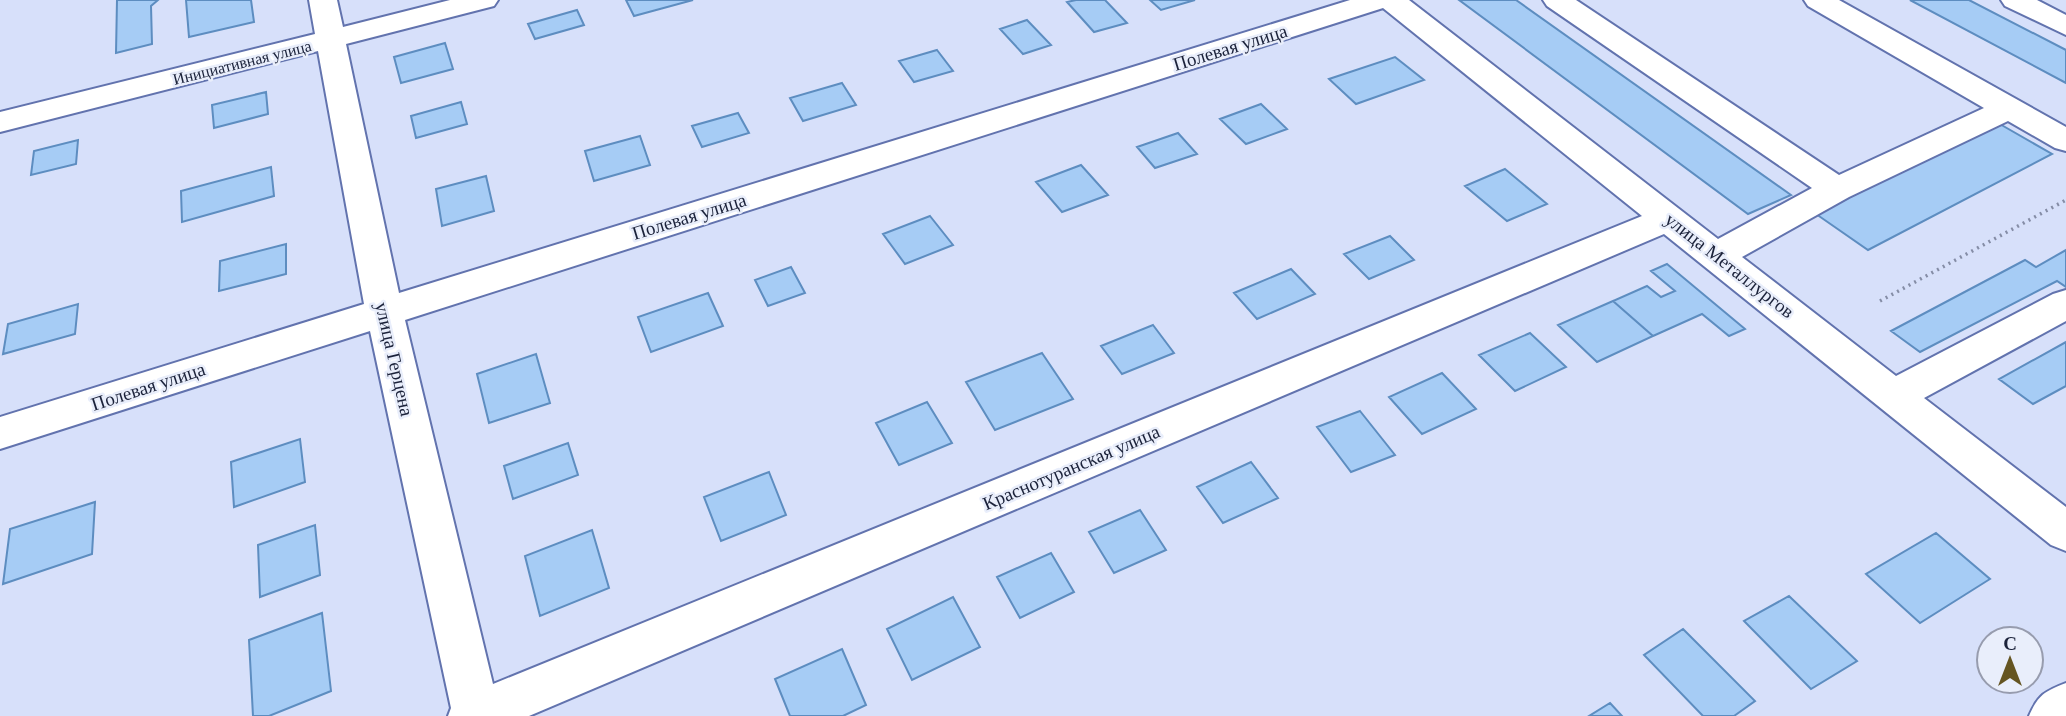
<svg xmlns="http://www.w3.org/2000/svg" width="2066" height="716" viewBox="0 0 2066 716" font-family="Georgia,serif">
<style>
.building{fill:#a6ccf5;stroke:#5d8dc0;stroke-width:2}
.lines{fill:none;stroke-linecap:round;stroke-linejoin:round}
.minor-casing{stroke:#6273ae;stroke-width:4}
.path{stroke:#858da6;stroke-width:3.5;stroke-dasharray:2 4.5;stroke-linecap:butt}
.minor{fill:#fff;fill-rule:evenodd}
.labels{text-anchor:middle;stroke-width:5;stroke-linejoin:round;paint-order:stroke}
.far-street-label{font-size:16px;fill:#1b223a;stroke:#e9eefb}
.street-label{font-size:19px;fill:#1b223a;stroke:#e9eefb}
</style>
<rect width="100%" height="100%" fill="#d7e0fa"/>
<!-- building -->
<path class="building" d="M117,0H158L151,6L152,44L116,53Z
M186,0H251L254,22L189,37Z
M626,0H693L634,16Z
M1076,0H1105L1127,23L1094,32L1067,2Z
M1150,0H1195L1161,10Z
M1459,0H1516L1791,195L1748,214Z
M1910,0H1969L2066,50V83Z
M577,10L584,25L535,39L528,24Z
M1027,20L1051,45L1023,54L1000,29Z
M445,43L453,69L401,83L394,57Z
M937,50L953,71L914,82L899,61Z
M1395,57L1424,80L1356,104L1329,79Z
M842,83L856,105L803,121L790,98Z
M266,92L268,114L214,128L212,105Z
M461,102L467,124L416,138L411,116Z
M1261,104L1287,129L1246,144L1220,119Z
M738,113L749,133L702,147L692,126Z
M1998,123L2052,154L1868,250L1816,214Z
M1178,133L1197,154L1155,168L1137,147Z
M640,136L650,165L594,181L585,151Z
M78,140L76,164L31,175L34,151Z
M1081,165L1108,195L1062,212L1036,182Z
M271,167L274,196L182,222L181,191Z
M1505,169L1547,204L1507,221L1465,186Z
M486,176L494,211L442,226L436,189Z
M930,216L953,245L905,264L883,234Z
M1390,236L1414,260L1369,279L1344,254Z
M286,244V274L219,291L220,261Z
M2066,250V287L2057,281L1920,352L1891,331L2025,260L2036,267Z
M1667,264L1745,329L1729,336L1702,314L1653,336L1613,301L1647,286L1661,297L1675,291L1651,271Z
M791,267L805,293L768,306L755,280Z
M1291,269L1315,294L1257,319L1234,293Z
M708,293L723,326L651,352L638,317Z
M1613,301L1653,336L1597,362L1558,325Z
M78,304L75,334L3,354L8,324Z
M1153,325L1174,353L1122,374L1101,346Z
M1530,333L1566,367L1515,391L1479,355Z
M2066,342V386L2033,404L1999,379Z
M1042,353L1073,399L995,430L966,382Z
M536,354L550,403L489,423L477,374Z
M1442,373L1476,409L1422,434L1389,397Z
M927,402L952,443L899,465L876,423Z
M1360,411L1395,455L1351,472L1317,427Z
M300,439L305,482L234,507L231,462Z
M568,443L578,475L513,499L504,466Z
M1251,462L1278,498L1223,523L1197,487Z
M769,472L786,515L721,541L704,497Z
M95,502L92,554L3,584L10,529Z
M1140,510L1166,550L1114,573L1089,532Z
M315,525L320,575L260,597L258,545Z
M592,530L609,588L540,616L525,556Z
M1936,533L1990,579L1920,623L1866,574Z
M1051,553L1074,592L1020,618L997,577Z
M1789,596L1857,661L1811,689L1744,621Z
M953,597L980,647L912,680L887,629Z
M322,613L331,691L269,716H253L249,640Z
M1683,629L1755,701L1734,716H1703L1644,655Z
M842,649L866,705L843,716H790L775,679Z
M1610,703L1622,716H1589Z"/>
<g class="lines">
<defs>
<path id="minor" d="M309,0H337L343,27L450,0H498L494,6L346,44L399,293L1350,0H1409L1718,239L1812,188L1547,6L1543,0H1576L1839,175L1984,108L1808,6L1804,0H1839L2066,127V151L2055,148L2008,121L1849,197L1742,257L1896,376L2053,294L2066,290V321L1924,398L2066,507V551L2051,545L1664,234L529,716H448L451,708L370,331L0,449V417L364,304L318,51L0,132V112L315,34ZM1383,8L1642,216L493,684L405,320Z
M2001,0H2037L2066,15V35L2005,6Z
M2066,683V716H2029C2038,695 2045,691 2066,683Z"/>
</defs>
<!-- minor casing -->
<use href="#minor" class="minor-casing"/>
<!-- path -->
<path class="path" d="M1880,301L2066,200"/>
<!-- minor -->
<use href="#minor" class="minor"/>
</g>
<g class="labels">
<!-- far-street labels -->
<g class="far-street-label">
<text transform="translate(242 62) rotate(-14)" y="6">Инициативная улица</text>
</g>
<!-- street labels -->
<g class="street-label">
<text transform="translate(1230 47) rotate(-17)" y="7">Полевая улица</text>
<text transform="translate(689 216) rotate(-17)" y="7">Полевая улица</text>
<text transform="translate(1730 265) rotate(38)" y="7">улица Металлургов</text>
<text transform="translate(395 359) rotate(77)" y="7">улица Герцена</text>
<text transform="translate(148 386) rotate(-18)" y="7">Полевая улица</text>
<text transform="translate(1071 467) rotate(-23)" y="7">Краснотуранская улица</text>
</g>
</g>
<!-- north arrow -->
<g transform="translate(2010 660)"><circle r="33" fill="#e9eefb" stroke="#979cae" stroke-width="2"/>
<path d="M0-5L12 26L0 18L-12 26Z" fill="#655522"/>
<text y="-10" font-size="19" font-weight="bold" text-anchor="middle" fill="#1b223a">С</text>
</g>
</svg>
